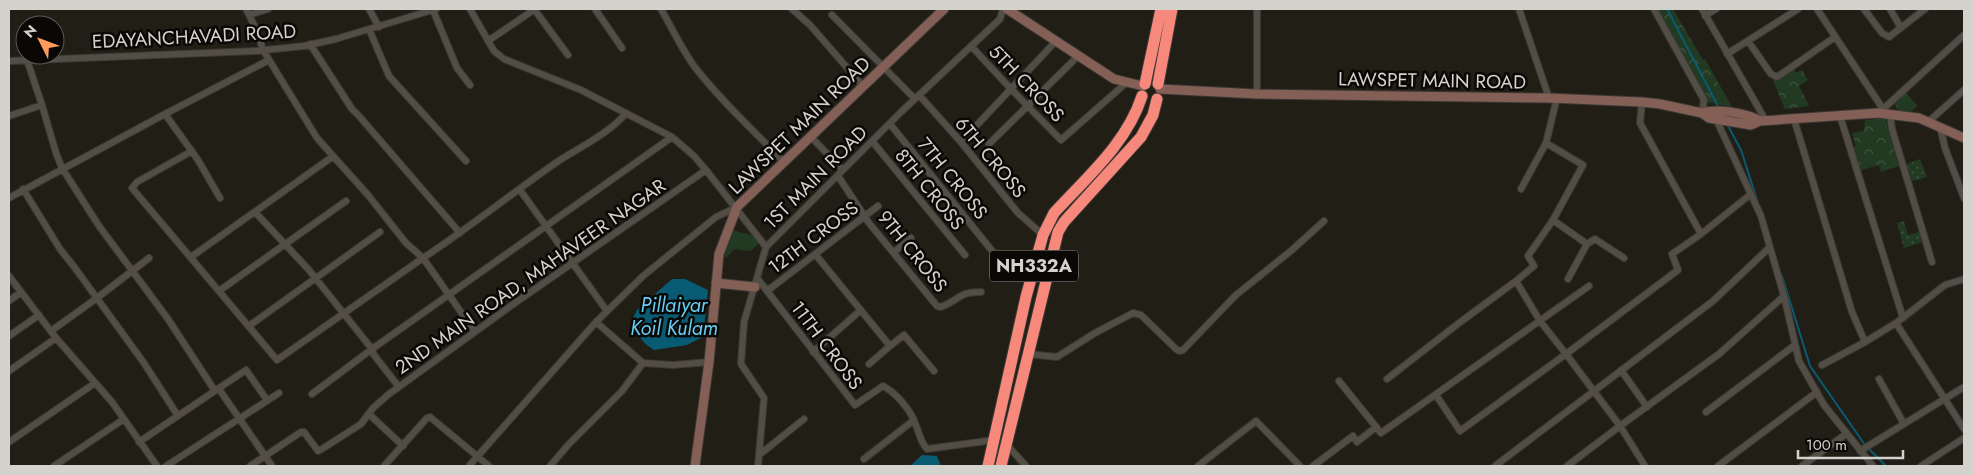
<svg xmlns="http://www.w3.org/2000/svg" width="1973" height="475" viewBox="0 0 1973 475" font-family="Jost,sans-serif">
<style>
.grass{fill:url(#grass-dots)}
.forest{fill:url(#forest-crowns)}
.park{fill:#223a22}
.water{fill:#095a73}
.lines{fill:none;stroke-linecap:round;stroke-linejoin:round}
.stream{stroke:#095a73;stroke-width:2}
.street-casing{stroke:#3a3833;stroke-width:8}
.secondary-casing{stroke:#3a3833;stroke-width:11}
.highway-casing{stroke:#3a3833;stroke-width:13}
.street{stroke:#524e45;stroke-width:6}
.secondary{stroke:#835f56;stroke-width:9}
.highway{stroke:#f6887c;stroke-width:11}
.labels{text-anchor:middle;stroke-width:5;stroke-linejoin:round;paint-order:stroke}
.shield{fill:#090805;stroke:#979590;stroke-width:1}
.shield-label{font-size:18px;font-weight:bold;fill:#d4d2cc}
.street-label{font-size:19px;fill:#d4d2cc;stroke:#090805}
.water-label{font-size:20px;font-style:italic;fill:#66cef5;stroke:#090805}
</style>
<defs>
<pattern id="grass-dots" width="8" height="8" patternUnits="userSpaceOnUse" patternTransform="scale(1.25)"><rect width="8" height="8" fill="#223a22"/><path d="M2 2h.1M6 6h.1" fill="none" stroke="#415641" stroke-width="1.8" stroke-linecap="round"/></pattern>
<pattern id="forest-crowns" width="20" height="18" patternUnits="userSpaceOnUse" patternTransform="scale(1.25)"><rect width="20" height="18" fill="#223a22"/><path d="M2 6a3 3 0 1 1 6 0M12 15a3 3 0 1 1 6 0" fill="none" stroke="#415641"/></pattern>
</defs>
<rect width="100%" height="100%" fill="#211e16"/>
<!-- grass -->
<path class="grass" d="M1920,159L1927,177L1909,182L1904,165Z
M1904,221L1908,235L1919,232L1923,242L1904,248L1897,223Z"/>
<!-- forest -->
<path class="forest" d="M1657,9H1673L1703,60L1705,59L1732,107L1707,102Z
M1793,67L1796,73L1802,70L1808,80L1799,86L1809,106L1785,109L1773,81Z
M1904,91L1917,105L1910,113L1899,111L1893,101Z
M1885,118L1899,166L1881,172L1879,165L1858,171L1851,148L1856,146L1852,133L1864,131L1865,120Z"/>
<!-- park -->
<path class="park" d="M732,230L759,237L760,242L751,251L734,249L727,257H724Z"/>
<!-- water -->
<path class="water" d="M672,279H685L708,290L703,337L687,345L654,350C640,341 638,335 632,320L637,310Z
M922,455L937,456L941,466H910Z"/>
<g class="lines">
<!-- stream -->
<path class="stream" d="M1667,9L1719,108
M1727,124L1741,150L1758,203
M1782,276L1810,366L1865,445
M1868,448L1886,466"/>
<defs>
<path id="street" d="M369,9L379,27
M470,9L494,51L504,59L581,90L672,137L694,156L706,170L766,247
M534,9L568,55
M595,9L622,48
M661,9C672,28 681,48 694,66C720,100 754,131 784,162
M792,9L810,25L863,86
M1257,9V94
M1519,9L1549,98
M1654,9L1704,100L1702,113
M1702,9L1766,121
M1817,9L1883,109
M1864,9L1882,33L1889,37L1925,9
M1890,9L1901,28
M433,10L457,68L470,85
M249,15L268,9
M832,15L915,99
M1705,16L1716,9
M369,29L389,76L466,161
M488,41L535,9
M1748,41L1771,74L1777,77L1835,37
M310,44L352,109L359,116L460,233
M971,46L1011,89L1061,140L1126,83
M1727,54L1798,9
M27,60L42,105L56,153L62,168L99,226L168,319L215,391
M9,61L255,51L304,46L336,39L436,9
M919,95L961,142L1018,213L1043,235
M1642,102L1640,123L1701,234
M1881,111L1964,35
M165,114L269,60
M1890,115L1892,129L1932,262
M9,116L42,105
M1840,116L1903,318
M1716,119L1761,216L1784,296
M1794,119L1852,312L1865,342L1822,365
M1928,122L1964,90
M890,124L993,252
M1940,127L1945,148L1964,198
M810,136L843,170
M872,141L965,255
M961,142L1056,41
M1546,143L1583,165L1553,220
M989,144L1079,55
M192,151L137,182L132,188L277,360L423,258L406,243L368,195L317,138L263,50L256,29L246,9
M838,176L869,223L937,306L941,307C960,300 957,292 981,292
M23,189L60,249L75,268L144,363L178,416
M1521,189L1546,143L1557,98
M520,190L607,311
M9,198L165,114L198,160L220,198
M255,212L309,270L372,349L374,355L399,387
M894,252L911,238
M815,254L890,346L904,335L934,371
M191,257L332,157
M9,276L56,338L112,402L157,466
M757,278L855,405L883,386C896,393 910,409 915,423C919,431 920,442 927,449L994,440
M1568,279L1587,244
M1516,281L1534,266L1528,256L1553,220L1587,244L1595,239L1624,258
M219,291L346,201
M767,291L878,206
M9,301L21,292
M596,322L643,363L673,365L709,362
M1896,323L1964,429
M249,326L380,232
M51,331L97,298L149,258
M475,332L423,258C469,228 512,193 557,162C578,148 610,133 626,113
M9,336L39,315
M1865,342L1896,323L1945,285L1964,279
M813,352L861,310
M1028,354L1057,357L1095,333L1133,313L1141,315L1176,349L1179,351L1183,350L1236,295L1292,250L1324,221
M869,364L890,346
M1621,370L1647,407
M9,371L56,338
M1387,379L1459,323L1516,281L1540,321L1566,354L1460,431L1436,395
M1879,379L1904,424
M1339,381L1381,433L1589,286
M219,389L272,466
M312,394L372,349L672,137
M1706,412L1795,345
M369,414L403,446
M9,442L95,383
M139,442L246,370L267,400
M1006,444L1026,466
M1860,451L1964,387
M759,455L804,419
M864,459L914,420
M54,466L124,419
M166,466L279,393
M250,466L301,432H304L318,451L322,449L361,424L373,408L389,394L512,305L706,170
M384,466L427,418L430,417L489,466
M469,466L596,322L643,276L716,217L737,207
M550,466L569,444L622,391L643,363
M758,466L764,398L741,364L744,322L766,247L901,112L1000,19L1003,9
M1198,466L1256,421L1300,466
M1313,466L1353,436L1357,442L1376,427
M1495,466L1713,301L1770,247
M1567,466L1620,426L1566,354L1678,270L1672,254L1701,234L1751,194
M1645,466L1620,426L1719,354L1784,296L1799,361L1824,405L1873,466
M1718,466L1817,392
M1802,466L1846,434
M1921,466L1964,438"/>
<path id="secondary" d="M1007,9L1114,79L1143,86
M1160,89L1257,94L1549,98L1642,102L1660,104L1702,113L1709,118L1751,125L1760,121L1878,113L1919,118L1964,138
M1702,113C1717,108 1747,113 1760,121
M716,283L755,287
M695,466L709,362L719,254L737,207L944,9"/>
<path id="highway" d="M1145,84L1161,9
M1158,84L1172,9
M988,466L1026,297L1043,235L1054,213C1087,177 1127,143 1142,96
M1001,466L1058,232L1064,222L1141,137L1153,115L1157,99"/>
</defs>
<!-- street casing -->
<use href="#street" class="street-casing"/>
<!-- secondary casing -->
<use href="#secondary" class="secondary-casing"/>
<!-- highway casing -->
<use href="#highway" class="highway-casing"/>
<!-- street -->
<use href="#street" class="street"/>
<!-- secondary -->
<use href="#secondary" class="secondary"/>
<!-- highway -->
<use href="#highway" class="highway"/>
</g>
<g class="labels">
<!-- shield labels -->
<rect class="shield" x="990" y="250.5" width="88" height="31" rx="4"/>
<g class="shield-label">
<text x="1034" y="272">NH332A</text>
</g>
<!-- street labels -->
<g class="street-label">
<text transform="translate(194 36) rotate(-3)" y="7">EDAYANCHAVADI ROAD</text>
<text transform="translate(1432 80) rotate(1)" y="7">LAWSPET MAIN ROAD</text>
<text transform="translate(1027 83) rotate(46)" y="7">5TH CROSS</text>
<text transform="translate(799 125) rotate(-44)" y="7">LAWSPET MAIN ROAD</text>
<text transform="translate(991 157) rotate(50)" y="7">6TH CROSS</text>
<text transform="translate(815 177) rotate(-45)" y="7">1ST MAIN ROAD</text>
<text transform="translate(953 178) rotate(51)" y="7">7TH CROSS</text>
<text transform="translate(930 189) rotate(51)" y="7">8TH CROSS</text>
<text transform="translate(813 237) rotate(-37)" y="7">12TH CROSS</text>
<text transform="translate(913 251) rotate(51)" y="7">9TH CROSS</text>
<text transform="translate(530 276) rotate(-35)" y="7">2ND MAIN ROAD, MAHAVEER NAGAR</text>
<text transform="translate(827 345) rotate(53)" y="7">11TH CROSS</text>
</g>
<!-- water labels -->
<g class="water-label">
<text x="674" y="312">Pillaiyar<tspan x="674" dy="23">Koil Kulam</tspan></text>
</g>
</g>
<!-- border -->
<rect width="1973" height="475" fill="none" stroke="#d4d2cc" stroke-width="20"/>
<!-- north arrow -->
<g transform="translate(40 40) rotate(312)"><circle r="24" fill="#090805" stroke="#5a5955"/>
<path d="M0-4L9 19L0 12L-9 19Z" fill="#ff9b5a"/>
<text y="-8" font-size="14" font-weight="bold" text-anchor="middle" fill="#d4d2cc">N</text>
</g>
<!-- scale -->
<path d="M1798 450v8h105v-8" fill="none" stroke="#d4d2cc" stroke-width="2.5"/>
<text x="1806" y="450" font-size="15" fill="#d4d2cc" stroke="#090805" stroke-width="4" paint-order="stroke">100 m</text>
</svg>
